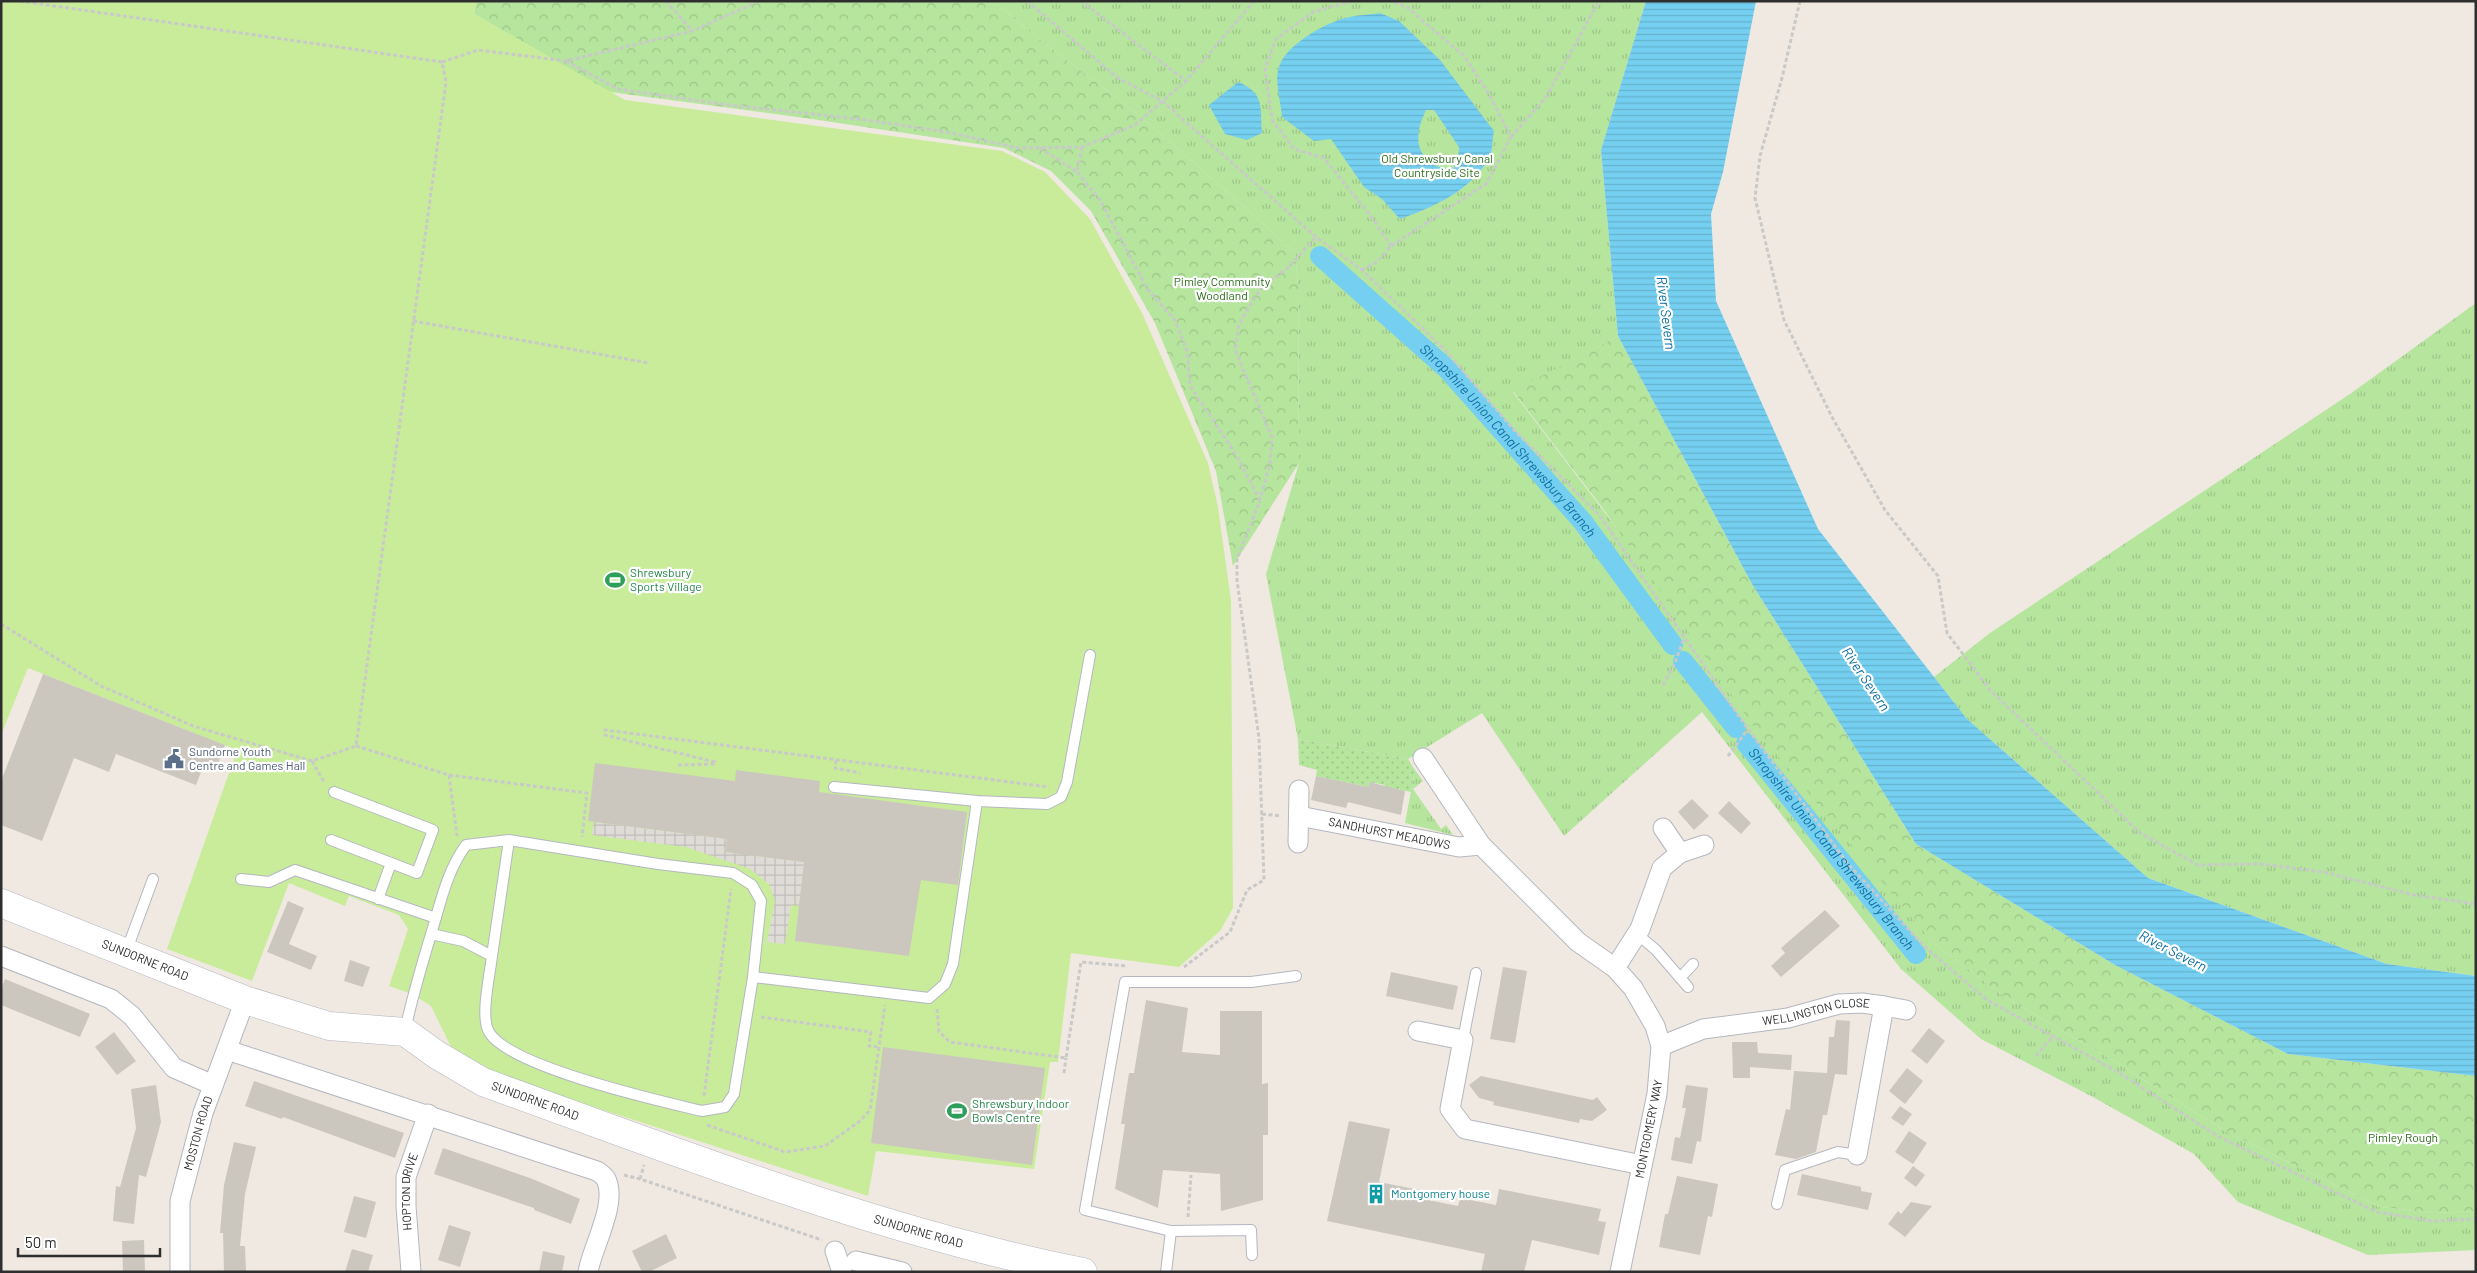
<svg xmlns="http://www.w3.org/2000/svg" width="2477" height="1273" viewBox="0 0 2477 1273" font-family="Barlow,sans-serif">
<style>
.grass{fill:url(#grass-tufts)}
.forest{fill:url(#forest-crowns)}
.garden{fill:url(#garden-dots)}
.pitch{fill:#c9ec9a}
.plaza{fill:url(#plaza-grid)}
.water{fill:url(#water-rules);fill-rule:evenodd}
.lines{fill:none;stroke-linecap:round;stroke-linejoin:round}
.canal{stroke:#75cff0;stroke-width:20}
.building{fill:#cbc7bf}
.lane-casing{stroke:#b4b7c1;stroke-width:12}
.street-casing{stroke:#b4b7c1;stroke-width:21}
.secondary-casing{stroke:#b4b7c1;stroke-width:29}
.path{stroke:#c9c9c9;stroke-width:3;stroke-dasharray:4 2.5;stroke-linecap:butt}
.lane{stroke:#fff;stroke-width:10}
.street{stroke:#fff;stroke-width:19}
.secondary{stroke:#fff;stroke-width:28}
.labels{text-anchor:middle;stroke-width:4.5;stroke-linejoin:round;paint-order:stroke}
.park-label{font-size:12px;fill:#2c6e1b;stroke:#fff}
.leisure-label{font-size:12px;fill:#27864d;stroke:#fff;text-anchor:start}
.service-label{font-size:12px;fill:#4e5e75;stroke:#fff;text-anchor:start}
.street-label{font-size:12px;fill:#2e2e2e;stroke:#fff}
.culture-label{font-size:12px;fill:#0d838f;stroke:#fff;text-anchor:start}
.water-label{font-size:14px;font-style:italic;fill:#0d6fa3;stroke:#fff}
</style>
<defs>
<pattern id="grass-tufts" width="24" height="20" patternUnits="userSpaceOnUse" patternTransform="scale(1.25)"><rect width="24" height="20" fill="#b6e59e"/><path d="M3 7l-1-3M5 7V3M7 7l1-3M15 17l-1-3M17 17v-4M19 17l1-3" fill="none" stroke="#9dc588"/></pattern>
<pattern id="forest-crowns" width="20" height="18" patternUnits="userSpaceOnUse" patternTransform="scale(1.25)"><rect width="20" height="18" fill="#b6e59e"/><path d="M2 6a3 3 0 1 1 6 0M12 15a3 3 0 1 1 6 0" fill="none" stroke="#9dc588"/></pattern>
<pattern id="garden-dots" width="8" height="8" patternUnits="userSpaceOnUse" patternTransform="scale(1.25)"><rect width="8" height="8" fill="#b6e59e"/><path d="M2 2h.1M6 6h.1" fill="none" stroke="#9dc588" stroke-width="1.8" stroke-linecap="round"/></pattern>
<pattern id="plaza-grid" width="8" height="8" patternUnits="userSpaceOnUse" patternTransform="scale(1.25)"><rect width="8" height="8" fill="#dfdcd8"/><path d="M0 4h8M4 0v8" fill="none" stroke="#c0bdba"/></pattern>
<pattern id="water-rules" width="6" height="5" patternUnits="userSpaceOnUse" patternTransform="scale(1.25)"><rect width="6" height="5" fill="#75cff0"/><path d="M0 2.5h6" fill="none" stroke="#66b2ce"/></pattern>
</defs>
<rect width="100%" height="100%" fill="#efe9e1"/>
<!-- grass -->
<path class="grass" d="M995,1H1646L1601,150L1618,336L1513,392L1932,942L2002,995L2119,1064L2223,1130L2380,1207L2435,1213L2476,1211V1250L2368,1255L2238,1202L2194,1154L2093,1097L1981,1039L1901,969L1702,712L1564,836L1482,713L1408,759L1298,739L1266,574L1299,463L1298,285L1295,252C1237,201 1180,149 1120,100C1078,67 1033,38 995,1Z
M2476,303V976L2387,964L2148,878L1967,719L1934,677L1990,633L2350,394Z
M1415,770L1423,781L1413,789L1441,829L1446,825L1453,835L1405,823Z"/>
<!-- forest -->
<path class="forest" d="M476,1H995C1033,38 1078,67 1120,100C1180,149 1237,201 1295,252L1298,285L1299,463L1233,566L1216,471L1155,323L1091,211L1051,171L1004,148L812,119L610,92L474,14Z
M1618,336L1752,584L1916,844L2115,965L2288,1054L2476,1076V1211L2435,1213L2380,1207L2223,1130L2119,1064L2002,995L1932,942L1753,726L1604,510L1513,391Z"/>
<!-- garden -->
<path class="garden" d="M1298,739L1408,759L1415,770L1411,792L1390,788L1380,809L1385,785L1369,782L1368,787L1316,776L1317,770L1299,765Z"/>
<!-- pitch -->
<path class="pitch" d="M1,1H476L474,14L625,100L1002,151L1045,172L1090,219L1142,313L1208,463L1218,507L1231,601L1233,908L1220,931L1179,967L1071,953L1058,1062H1050L1034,1169L876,1151L868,1196L502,1077L455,1055L431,1006L412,994L389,986L408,929L399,915L349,896L345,906L289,883L252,981L167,949L237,750L28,668L1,735Z"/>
<!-- plaza -->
<path class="plaza" d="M594,822L727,839L725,852L804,862L799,906L791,905L785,944L767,942L775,901L769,884L750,869L686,847L592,835Z"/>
<!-- water -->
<path class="water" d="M1646,1H1756L1723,172L1711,214L1716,301L1818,529L1967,719L2148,878L2387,964L2476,976V1076L2288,1054L2115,965L1916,844L1752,584L1618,336L1601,150Z
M1380,13L1399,21L1440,60L1494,131C1492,139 1493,151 1489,158C1472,190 1432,208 1400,219L1382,199L1364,187L1331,139L1314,141L1282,117C1281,102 1274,81 1279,67C1285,46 1322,25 1342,19C1354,15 1368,15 1380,13ZM1426,110H1434L1459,147L1458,162L1451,171C1417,162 1411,141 1426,110Z
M1238,82C1265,93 1260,107 1262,133L1247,140L1225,134L1209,105Z"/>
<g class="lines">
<!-- canal -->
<g class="canal">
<path id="s1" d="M1320,256L1447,369L1583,522L1673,645"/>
<path d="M1683,661L1736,728"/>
<path id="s2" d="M1746,743L1916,954"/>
</g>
</g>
<!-- building -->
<path class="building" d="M43,674L225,745L217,766L205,762L196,785L116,754L109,772L74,758L42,841L1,825V781Z
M595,763L735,781L736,770L820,781L819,792L967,812L958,885L921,880L909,956L795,941L804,862L725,852L727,839L588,821Z
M1316,776L1368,787L1369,782L1405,791L1401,815L1348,802L1346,808L1311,800Z
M1692,799L1709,816L1694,830L1678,812Z
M1729,801L1751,823L1741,834L1718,813Z
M288,901L304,908L289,944L317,956L311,970L267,952Z
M1825,910L1840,926L1781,977L1771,966L1785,953L1781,948Z
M350,960L370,967L363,987L344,981Z
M1503,967L1527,971L1515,1043L1490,1039Z
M1391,972L1458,986L1453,1010L1386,996Z
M5,979L90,1014L80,1037L1,1005V989Z
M1146,1000L1188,1008L1182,1052L1220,1055V1011H1262V1084L1268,1083V1135H1263V1200L1221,1211L1220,1174L1163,1170L1158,1208L1115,1189L1125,1124H1121L1129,1073H1134Z
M1836,1020L1850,1021L1847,1075L1835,1074L1827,1115H1823L1816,1152L1796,1159L1775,1155L1786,1109L1790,1110L1794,1071L1827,1073L1829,1037H1834Z
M1929,1028L1945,1041L1927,1064L1911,1051Z
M114,1032L136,1061L117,1075L95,1047Z
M1732,1042H1757L1758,1053L1792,1055L1791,1070L1750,1067V1078H1733Z
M883,1047L1045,1068L1032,1165L871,1143Z
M1907,1068L1923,1081L1905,1104L1889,1091Z
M1481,1076L1593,1100L1597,1097L1607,1110L1592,1121L1580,1119L1579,1123L1493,1105L1494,1102L1479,1098L1469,1085Z
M254,1081L404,1133L395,1158L283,1117L282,1119L245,1106Z
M156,1085L161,1122L146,1177L139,1175L134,1224L113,1221L116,1186L120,1187L136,1128L131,1089Z
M1686,1085L1708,1088L1701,1142L1697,1141L1692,1164L1671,1160L1675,1137L1680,1138L1686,1108H1682Z
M1900,1106L1912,1114L1903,1126L1891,1118Z
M1349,1121L1390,1129L1379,1182L1420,1190L1418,1198L1458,1206L1460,1198L1496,1205L1499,1189L1601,1209L1598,1221L1606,1222L1599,1255L1532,1240L1524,1272H1481L1485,1254L1327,1221Z
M1909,1131L1927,1143L1913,1164L1895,1152Z
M234,1142L256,1147L245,1194L240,1246H245L246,1272H224L223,1233H220L224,1185Z
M443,1148L530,1178L580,1199L571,1224L534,1210V1208L434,1174Z
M1913,1166L1925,1175L1916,1187L1904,1178Z
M1802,1174L1861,1187V1191L1872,1193L1868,1210L1797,1195Z
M1677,1176L1718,1184L1712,1217L1708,1216L1700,1255L1659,1247L1665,1214H1668Z
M354,1196L376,1202L366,1238L344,1232Z
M1911,1202L1932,1206L1905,1237L1888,1224L1898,1211L1901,1214Z
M449,1225L471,1232L460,1267L438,1260Z
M666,1234L677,1258L649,1272H642L632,1251Z
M144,1240L145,1272H123L122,1241Z
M352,1249L373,1255L368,1272H345Z
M543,1251L565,1256L562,1272H539Z"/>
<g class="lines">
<defs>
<path id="lane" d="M834,787L977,801L1047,804L1061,797L1067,782L1090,655
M331,840L417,873L433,830L334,792
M241,879L269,882L295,870L436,918
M378,899L391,863
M1637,934L1656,950L1688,987
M126,952L153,879
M492,956L509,840
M753,977L929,998L945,984L953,964L977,801
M1680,978L1693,964
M405,1031C412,997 422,964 432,931C441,901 447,871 466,845L509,840L658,864L733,873L752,885L761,901L753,977L734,1094L725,1107L702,1111C660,1101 509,1067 489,1032C480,1017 490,974 492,956L463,941L431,934
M1463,1040L1476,973
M1777,1204L1785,1170L1838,1152L1857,1155
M1171,1231L1251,1230L1252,1255
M1166,1272L1171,1231L1085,1210L1125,982H1251L1296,976"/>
<g id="street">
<path d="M1423,758L1481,845L1578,942L1615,968L1633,988L1655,1026L1661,1046L1657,1094L1620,1272"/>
<path id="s3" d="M1299,816L1459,847L1481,845"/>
<path d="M1298,843L1299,790"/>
<path d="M1680,853L1704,845"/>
<path d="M1,956L111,999L132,1016L174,1068L213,1085"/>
<path d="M1615,968L1640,929L1662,868L1680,853L1663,828"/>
<path d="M1884,1006L1906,1010"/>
<path d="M1418,1031L1463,1040L1450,1109L1465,1129L1642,1165"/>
<path id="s4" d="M1661,1046L1703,1029L1788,1018L1839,1004L1862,1003L1884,1006L1857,1155"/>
<path d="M227,1050L597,1171C600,1173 604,1176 606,1179C618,1204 592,1247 588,1272"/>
<path d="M835,1251L842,1272"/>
<path d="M856,1261L902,1272"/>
<path id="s5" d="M180,1272V1201L203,1113L245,1000"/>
<path id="s6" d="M411,1272L406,1206V1177L428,1114"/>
</g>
<g id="secondary">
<path id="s7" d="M1,903L245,1000L329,1026L405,1032L437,1055L483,1082C680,1153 877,1231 1083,1272"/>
</g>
</defs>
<!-- lane casing -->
<use href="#lane" class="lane-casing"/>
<!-- street casing -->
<use href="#street" class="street-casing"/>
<!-- secondary casing -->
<use href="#secondary" class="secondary-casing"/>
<!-- path -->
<path class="path" d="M20,1L442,62
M666,1L692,31
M1027,1L1118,78L1162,101L1316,237L1362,270L1445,350L1515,431L1600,516L1748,729L1849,865L1925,947L1987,1000L2118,1072L2219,1137L2377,1212L2432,1221L2476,1219
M1081,1L1186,81
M1352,1L1313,12L1276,39L1265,68L1272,120L1294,149L1324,158L1373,219L1391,246
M1800,1L1782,78L1760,156L1755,198L1784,320L1832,417L1885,510L1938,576L1947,633L1990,690L2140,833L2198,865L2261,864L2324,872L2414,895L2476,904
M566,61L618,89L729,105L859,119L947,132L1018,148L1082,147L1135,125L1186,81L1254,1
M1511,137L1546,97L1599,1
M1082,147L1077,172L1100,200L1148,290L1175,320L1187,351L1190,386L1235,453L1260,500
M1040,148L1077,172
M1362,270L1377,262L1391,246L1486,184L1511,137L1489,94L1464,56L1407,7L1391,1
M413,321L649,363
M1,624L101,686L193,726L312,761L356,746L446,82L442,62L478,50L566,61L692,31L760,1
M1663,685L1675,663L1684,638
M356,746L449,775L587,793L582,837
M1728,756L1748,729
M836,760L835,768L860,773
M312,761L324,782
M678,765L715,764V762L605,735V730L1049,787
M449,775L457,836
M1262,814L1281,816
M1184,967L1230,932L1247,890L1264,880L1259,738L1237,580V559L1260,500L1270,463L1272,437L1235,350L1239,324L1261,288L1289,267L1316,237
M937,1009L939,1032L950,1042L1066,1058L1081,962L1127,966
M761,1017L871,1032L869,1046L879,1047
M2036,1056L2052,1037
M1064,1073L1066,1058
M704,1096L731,889
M707,1125L785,1152L825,1146L860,1121L870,1110L885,1005
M624,1175L640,1179L822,1240
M640,1179L644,1165
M1188,1217L1191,1175"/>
<!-- lane -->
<use href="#lane" class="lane"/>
<!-- street -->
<use href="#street" class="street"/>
<!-- secondary -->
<use href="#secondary" class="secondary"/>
</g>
<!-- icons -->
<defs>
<symbol id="stadium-bare" viewBox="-9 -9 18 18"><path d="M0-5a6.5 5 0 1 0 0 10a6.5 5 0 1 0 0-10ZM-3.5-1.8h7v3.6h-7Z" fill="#2e9e5b" stroke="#fff" stroke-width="2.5" paint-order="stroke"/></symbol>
<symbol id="civic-bare" viewBox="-9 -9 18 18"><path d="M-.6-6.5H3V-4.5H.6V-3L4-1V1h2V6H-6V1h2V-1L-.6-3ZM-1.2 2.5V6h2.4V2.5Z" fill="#5c6f8a" stroke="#fff" stroke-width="2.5" paint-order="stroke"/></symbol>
<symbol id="building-bare" viewBox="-9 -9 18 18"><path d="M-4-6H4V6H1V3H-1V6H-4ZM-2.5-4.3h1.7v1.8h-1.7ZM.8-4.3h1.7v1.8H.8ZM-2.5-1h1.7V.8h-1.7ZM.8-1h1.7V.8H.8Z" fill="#0f9aa8" stroke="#fff" stroke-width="2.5" paint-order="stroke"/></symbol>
</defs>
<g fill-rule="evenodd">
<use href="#stadium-bare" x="601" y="566" width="28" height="28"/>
<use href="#civic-bare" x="160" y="745" width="28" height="28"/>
<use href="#stadium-bare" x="943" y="1097" width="28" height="28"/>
<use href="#building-bare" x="1362" y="1180" width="28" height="28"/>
</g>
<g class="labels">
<!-- park labels -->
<g class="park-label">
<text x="1437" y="163">Old Shrewsbury Canal<tspan x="1437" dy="14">Countryside Site</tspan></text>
<text x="1222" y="286">Pimley Community<tspan x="1222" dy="14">Woodland</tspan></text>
<text x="2403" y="1142">Pimley Rough</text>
</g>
<!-- leisure labels -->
<g class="leisure-label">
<text x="630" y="577">Shrewsbury<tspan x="630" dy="14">Sports Village</tspan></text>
<text x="972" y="1108">Shrewsbury Indoor<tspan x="972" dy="14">Bowls Centre</tspan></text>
</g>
<!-- service labels -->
<g class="service-label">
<text x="189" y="756">Sundorne Youth<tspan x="189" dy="14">Centre and Games Hall</tspan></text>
</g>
<!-- street labels -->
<g class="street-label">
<text dy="4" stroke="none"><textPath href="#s3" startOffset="92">SANDHURST MEADOWS</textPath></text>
<text dy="4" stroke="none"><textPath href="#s7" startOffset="155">SUNDORNE ROAD</textPath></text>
<text dy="4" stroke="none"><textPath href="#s4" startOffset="160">WELLINGTON CLOSE</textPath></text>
<text dy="4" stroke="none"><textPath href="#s7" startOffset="575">SUNDORNE ROAD</textPath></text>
<text transform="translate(1649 1129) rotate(-79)" y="4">MONTGOMERY WAY</text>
<text dy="4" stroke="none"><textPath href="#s5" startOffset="141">MOSTON ROAD</textPath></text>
<text dy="4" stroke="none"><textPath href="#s6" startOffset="81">HOPTON DRIVE</textPath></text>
<text dy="4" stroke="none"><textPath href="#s7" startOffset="980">SUNDORNE ROAD</textPath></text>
</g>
<!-- culture labels -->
<g class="culture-label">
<text x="1391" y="1198">Montgomery house</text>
</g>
<!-- water labels -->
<g class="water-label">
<text transform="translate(1666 313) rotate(83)" y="5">River Severn</text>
<text dy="5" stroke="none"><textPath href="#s1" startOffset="264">Shropshire Union Canal Shrewsbury Branch</textPath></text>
<text transform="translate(1866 679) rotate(56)" y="5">River Severn</text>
<text dy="5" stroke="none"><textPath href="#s2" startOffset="136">Shropshire Union Canal Shrewsbury Branch</textPath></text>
<text transform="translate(2173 951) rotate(27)" y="5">River Severn</text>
</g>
</g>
<!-- border -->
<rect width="2477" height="1273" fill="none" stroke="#2e2e2e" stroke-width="5"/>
<!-- scale -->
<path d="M18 1248v8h142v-8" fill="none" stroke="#2e2e2e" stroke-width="2.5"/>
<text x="25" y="1248" font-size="15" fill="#2e2e2e" stroke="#ffffff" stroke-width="4" paint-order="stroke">50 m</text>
</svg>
